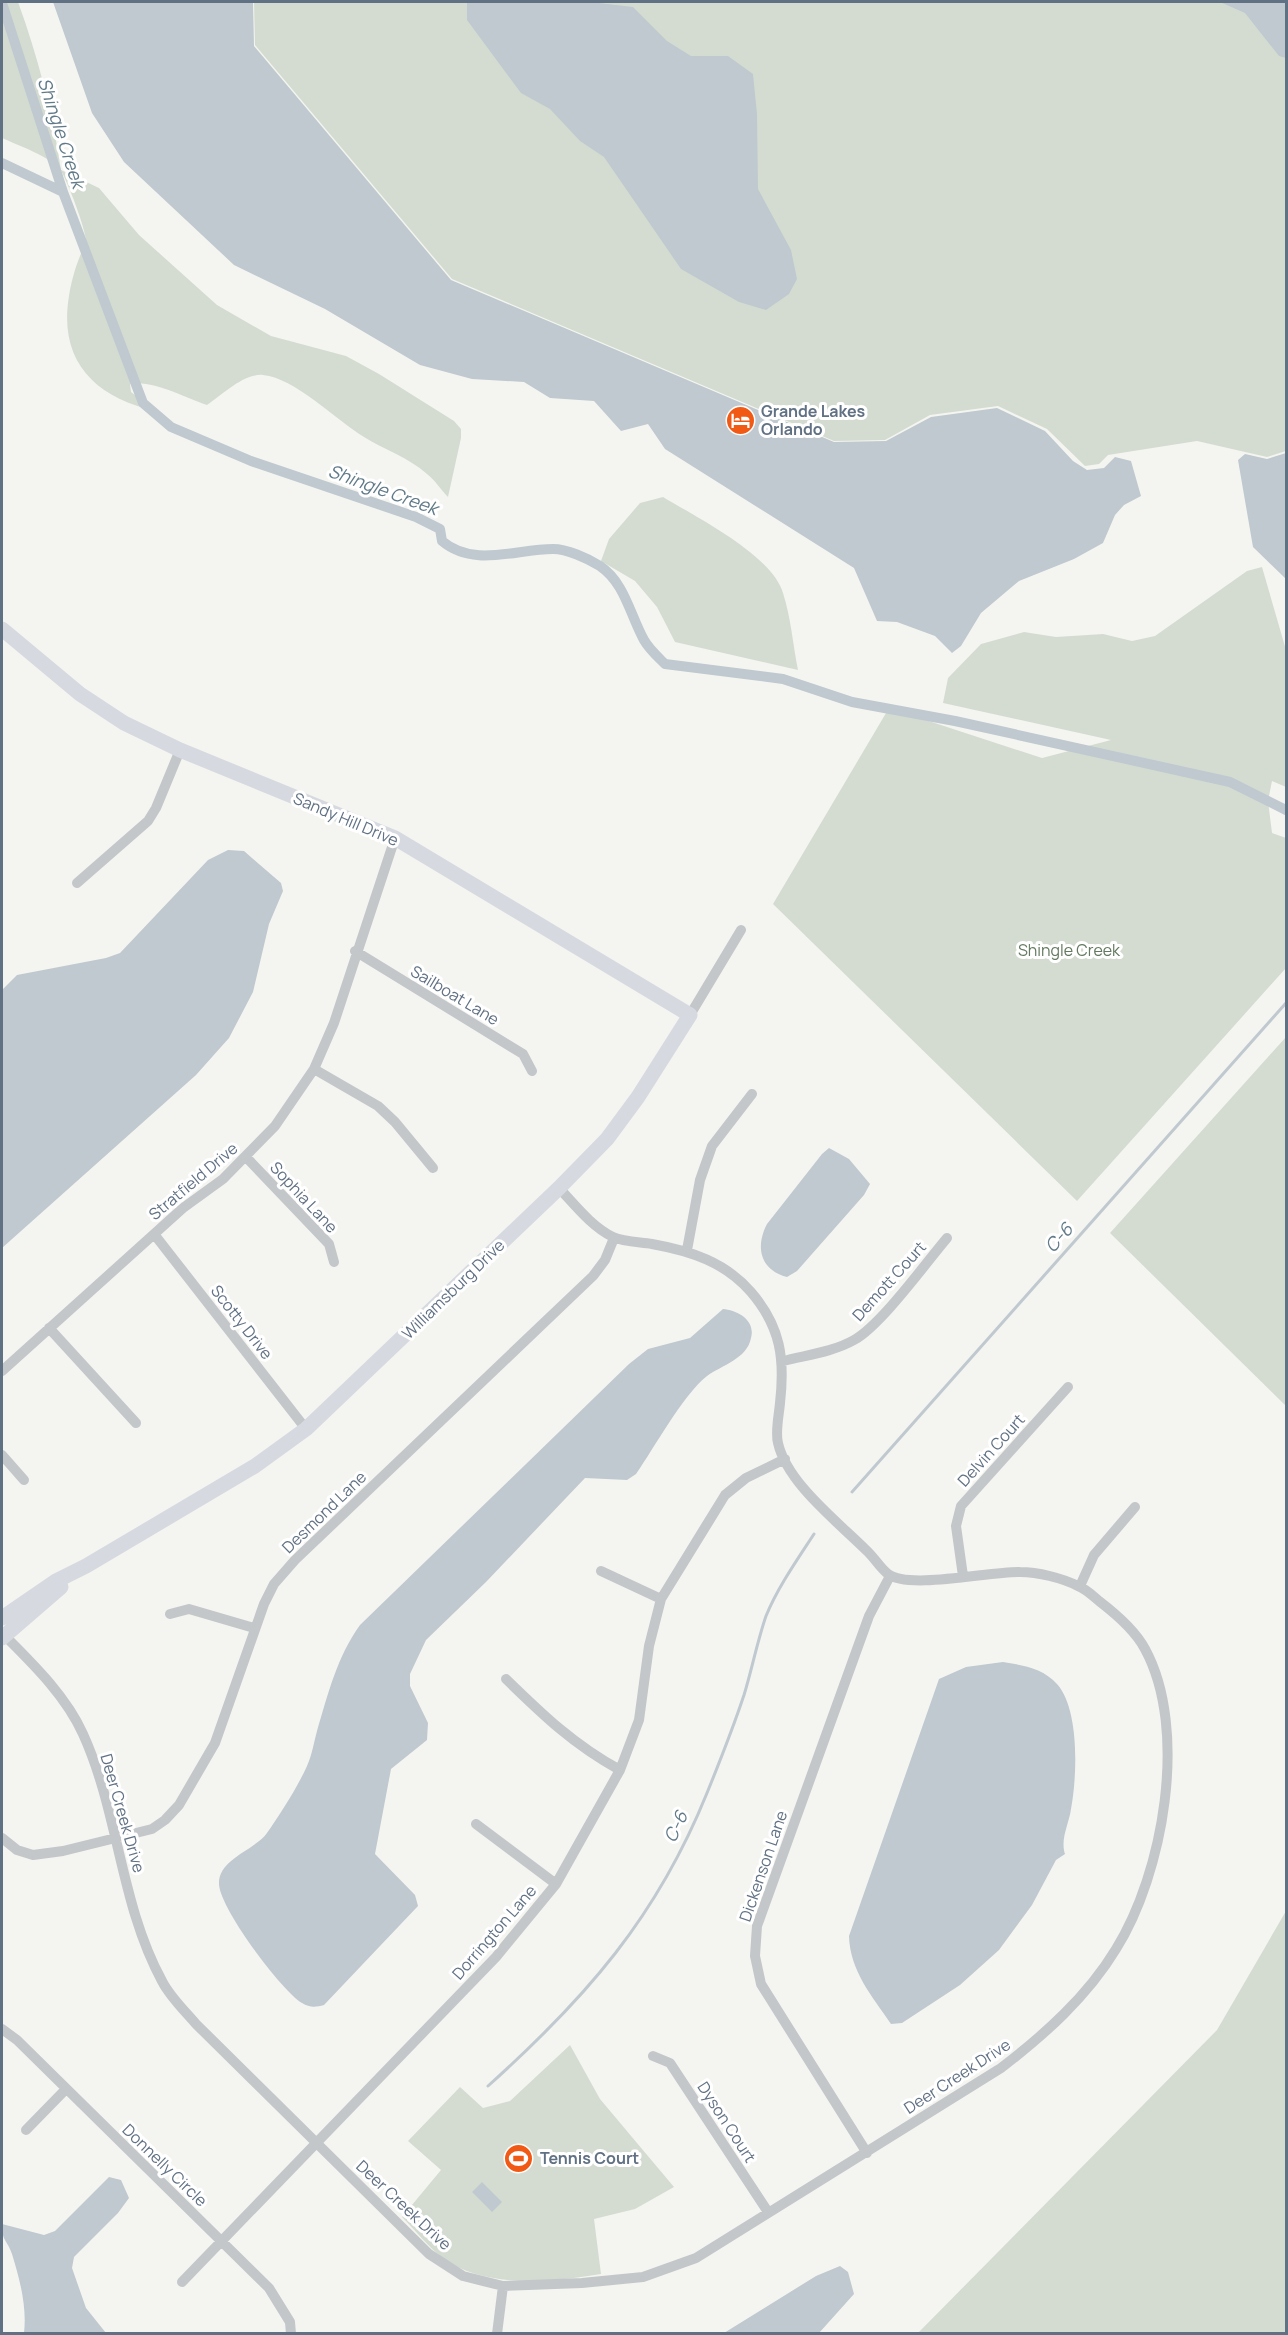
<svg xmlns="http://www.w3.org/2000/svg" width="1288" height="2335" viewBox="0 0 1288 2335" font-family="Manrope,sans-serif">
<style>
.green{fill:#d4dcd1}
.water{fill:#bfc9cf}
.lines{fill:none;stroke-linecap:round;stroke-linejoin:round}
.stream{stroke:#bfc9cf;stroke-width:3}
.canal{stroke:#bfc9cf;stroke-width:10}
.street{stroke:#c3c7ca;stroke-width:10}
.secondary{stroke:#d6d9df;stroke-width:15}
.labels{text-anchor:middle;stroke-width:6;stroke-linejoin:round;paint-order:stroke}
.poi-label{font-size:16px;font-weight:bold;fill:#617184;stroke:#fff;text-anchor:start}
.street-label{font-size:16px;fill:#617184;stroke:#fff}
.park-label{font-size:16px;fill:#647a60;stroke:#fff}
.water-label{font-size:18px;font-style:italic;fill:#617a88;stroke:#fff}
</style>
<rect width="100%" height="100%" fill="#f4f5f0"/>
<!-- green -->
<path class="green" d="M2,2H18C38,57 52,111 61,170L99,188L139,235L217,305L271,336L346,356L379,374L454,421L461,429V438L448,497C441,490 435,480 427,474C408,457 385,450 364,437C336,420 295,378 263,375C244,373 222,395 207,405C186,398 151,379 130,384L131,392L156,411C95,398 58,361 69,296C71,283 75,268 80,256C81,252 85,248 86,244C88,234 67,180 61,171C52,157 17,145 2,138Z
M254,2H1286V451L1267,457L1197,441L1108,455L1099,464L1085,466L1047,429L998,406L930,415L885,440L834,441L452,279L255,45Z
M663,497C696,517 772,555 783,593C791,618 793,645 798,670L675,642L657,607L635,581L601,561L609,539L640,503Z
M1262,567L1286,650V787L1272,781L1268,801L1272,833L1286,838V968L1077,1201L773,904L889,708L1042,758L1111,740L943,703L948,678L981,644L1024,632L1056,637L1103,634L1132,641L1155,636L1247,571Z
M1286,1037V1406L1110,1233Z
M1286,1911V2333H918L1217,2030Z
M570,2045L600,2099L674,2187L635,2209L594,2219L601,2274C553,2282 487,2289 444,2259C429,2248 415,2230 402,2217L441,2170L408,2141L460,2087L483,2108L510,2101Z"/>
<!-- water -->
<path class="water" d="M53,2H253L254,46L451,280L834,442L886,441L931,417L997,408L1045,431L1073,461L1087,470L1104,468L1115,457L1131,461L1141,496L1124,505L1115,515L1103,543L1074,559L1019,581L981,613L961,646L952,653L935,636L897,622L877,621L854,568L665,449L648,424L621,431L594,401L550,398L524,382L472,379L420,365L325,309L234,265L124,162L92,113Z
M467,2H590L633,7L667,41L691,56H728L753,74L757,114L758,189L791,250L797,279L789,294L766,310L739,302L681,269L604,157L580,141L550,109L521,93L467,20Z
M1220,2H1286V58L1279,56L1245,13Z
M1286,453V579L1253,547L1238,460L1245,454L1267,459Z
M228,850L244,851L281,883L283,891L269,924L253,992L229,1038L196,1075L2,1248V990L17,975L106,958L120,953L208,860Z
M829,1148L849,1159L870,1184L864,1195L797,1271L787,1277C760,1270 755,1247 767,1224L822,1154Z
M723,1309C737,1310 756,1320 751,1338C747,1359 722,1365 707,1376C682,1396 655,1447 636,1474L627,1480L585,1478L486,1582L426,1640L410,1674V1686L428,1723L427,1740L391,1769L375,1854L415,1895L418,1906L324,2005C316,2007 310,2008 302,2003C281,1990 220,1909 219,1884C218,1859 255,1850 267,1833C281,1813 297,1788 307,1766C312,1755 314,1742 317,1731C328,1694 337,1657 360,1625L629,1364L648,1349L690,1338Z
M1003,1662C1022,1665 1043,1668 1057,1684C1080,1710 1077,1777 1071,1809C1069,1824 1060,1839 1065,1854L1056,1860L1032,1905L999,1950L960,1985L902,2023L891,2024C872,1996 850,1971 849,1936L939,1679L966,1667Z
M109,2177L121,2180L129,2198L118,2213L74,2257L72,2268L86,2308L106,2333H24C27,2307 20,2280 12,2254C8,2241 1,2240 2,2224L44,2235L55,2231Z
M482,2182L502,2202L492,2212L472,2192Z
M840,2266L848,2272L854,2294L819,2333H724L816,2276Z"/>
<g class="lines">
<!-- stream -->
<path class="stream" d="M852,1492L1286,1003
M488,2086C586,1998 657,1917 707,1793C720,1761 733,1728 744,1695C752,1669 757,1642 766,1616C778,1587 797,1560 814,1534"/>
<!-- canal -->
<path class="canal" d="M2,3L63,192L143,403L171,427L251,461L416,517L440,529L442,541C474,568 516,549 553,549C567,549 587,558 600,566C625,583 630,615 644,640C649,649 658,657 665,664L783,679L852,702L955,721L1230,782L1286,810
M2,163L63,192"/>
<!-- street -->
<path class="street" d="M77,883L148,821L156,808L180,750
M355,951L523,1054L532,1071
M690,1015L741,930
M314,1069L378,1106L395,1122L433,1168
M246,1157L329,1244L334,1262
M154,1234L306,1429
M687,1250L700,1180L712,1146L752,1094
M49,1328L136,1423
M783,1361C806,1355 833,1352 854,1340C881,1325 925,1264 947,1238
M2,1371L183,1208L223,1179L275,1126L314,1069L334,1023L395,838
M2,1455L24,1480
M601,1571L661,1599
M963,1576L956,1526L961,1506L1068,1387
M1080,1586L1094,1555L1135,1507
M170,1614L189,1609L254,1628
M4,1635C33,1664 66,1696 83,1734C119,1813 120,1904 162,1981C170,1997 185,2011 196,2024L429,2254L463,2276L503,2286L582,2283L643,2277L696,2258L1001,2068C1044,2035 1087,1997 1116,1949C1163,1874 1189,1730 1145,1649C1135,1630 1116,1614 1099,1601C1093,1596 1086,1589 1078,1586C1062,1578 1038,1572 1020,1572C991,1571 909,1590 888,1574C880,1568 874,1557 866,1550C838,1522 787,1483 778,1443C775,1432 779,1415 780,1403C785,1359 781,1327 751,1292C725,1262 691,1251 652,1244C640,1242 624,1242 613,1237C592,1227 575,1205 559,1188
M506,1679C543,1715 574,1745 620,1770
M476,1824L556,1884
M2,1838L17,1850L33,1855L63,1851L152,1829L165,1820L179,1805L215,1743L264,1604L274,1584L295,1560L593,1276L605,1260L614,1238
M2,2029L17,2040L269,2288L290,2322L291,2334
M653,2056L670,2063L768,2212
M26,2130L66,2089
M867,2153L761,1984L755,1956L757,1926L869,1616L890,1576
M182,2282L496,1957L556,1884L620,1770L639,1720L649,1646L661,1599L725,1495L746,1478L785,1459
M497,2334L503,2286"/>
<!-- secondary -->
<path class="secondary" d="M2,629L80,694L124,723L180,750L395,838L690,1015L638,1097L607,1139L559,1188L306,1429L255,1466L86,1566L56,1581L2,1618
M2,1638L61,1587"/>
</g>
<!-- icons -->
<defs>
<symbol id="hotel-disc" viewBox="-11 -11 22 22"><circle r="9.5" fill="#f05a15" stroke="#fff"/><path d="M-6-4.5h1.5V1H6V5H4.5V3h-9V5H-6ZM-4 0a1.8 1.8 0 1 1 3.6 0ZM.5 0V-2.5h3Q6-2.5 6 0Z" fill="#fff"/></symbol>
<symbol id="stadium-disc" viewBox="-11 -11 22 22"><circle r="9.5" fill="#f05a15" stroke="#fff"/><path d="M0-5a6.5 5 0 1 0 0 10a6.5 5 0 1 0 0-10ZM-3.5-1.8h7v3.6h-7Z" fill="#fff"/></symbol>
</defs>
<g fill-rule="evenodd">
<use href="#hotel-disc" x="724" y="404" width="33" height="33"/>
<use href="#stadium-disc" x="502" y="2142" width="33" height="33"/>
</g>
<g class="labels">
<!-- poi labels -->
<g class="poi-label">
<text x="761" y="417">Grande Lakes<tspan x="761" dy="18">Orlando</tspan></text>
<text x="540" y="2164">Tennis Court</text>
</g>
<!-- street labels -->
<g class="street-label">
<text transform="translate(346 819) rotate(23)" y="6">Sandy Hill Drive</text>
<text transform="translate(455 995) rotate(31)" y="6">Sailboat Lane</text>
<text transform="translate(193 1181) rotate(-40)" y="6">Stratfield Drive</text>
<text transform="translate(304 1197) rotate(47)" y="6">Sophia Lane</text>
<text transform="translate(889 1281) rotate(-48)" y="6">Demott Court</text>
<text transform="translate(453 1289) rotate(-44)" y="6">Williamsburg Drive</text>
<text transform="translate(242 1322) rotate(52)" y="6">Scotty Drive</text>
<text transform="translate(991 1450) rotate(-48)" y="6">Delvin Court</text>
<text transform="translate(324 1512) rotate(-44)" y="6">Desmond Lane</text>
<text transform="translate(123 1813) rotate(74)" y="6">Deer Creek Drive</text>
<text transform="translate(763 1866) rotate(-71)" y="6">Dickenson Lane</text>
<text transform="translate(494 1932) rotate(-49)" y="6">Dorrington Lane</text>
<text transform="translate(957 2076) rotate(-33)" y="6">Deer Creek Drive</text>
<text transform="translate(727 2122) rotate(57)" y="6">Dyson Court</text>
<text transform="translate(165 2165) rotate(44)" y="6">Donnelly Circle</text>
<text transform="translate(404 2205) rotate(43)" y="6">Deer Creek Drive</text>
</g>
<!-- park labels -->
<g class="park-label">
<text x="1069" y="956">Shingle Creek</text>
</g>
<!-- water labels -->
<g class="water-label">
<text transform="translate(61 133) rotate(72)" y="6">Shingle Creek</text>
<text transform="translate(383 490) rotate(20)" y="6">Shingle Creek</text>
<text transform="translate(1059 1238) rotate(-48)" y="6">C-6</text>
<text transform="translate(676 1827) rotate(-65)" y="6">C-6</text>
</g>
</g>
<!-- border -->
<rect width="1288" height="2335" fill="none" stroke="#617184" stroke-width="6"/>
</svg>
